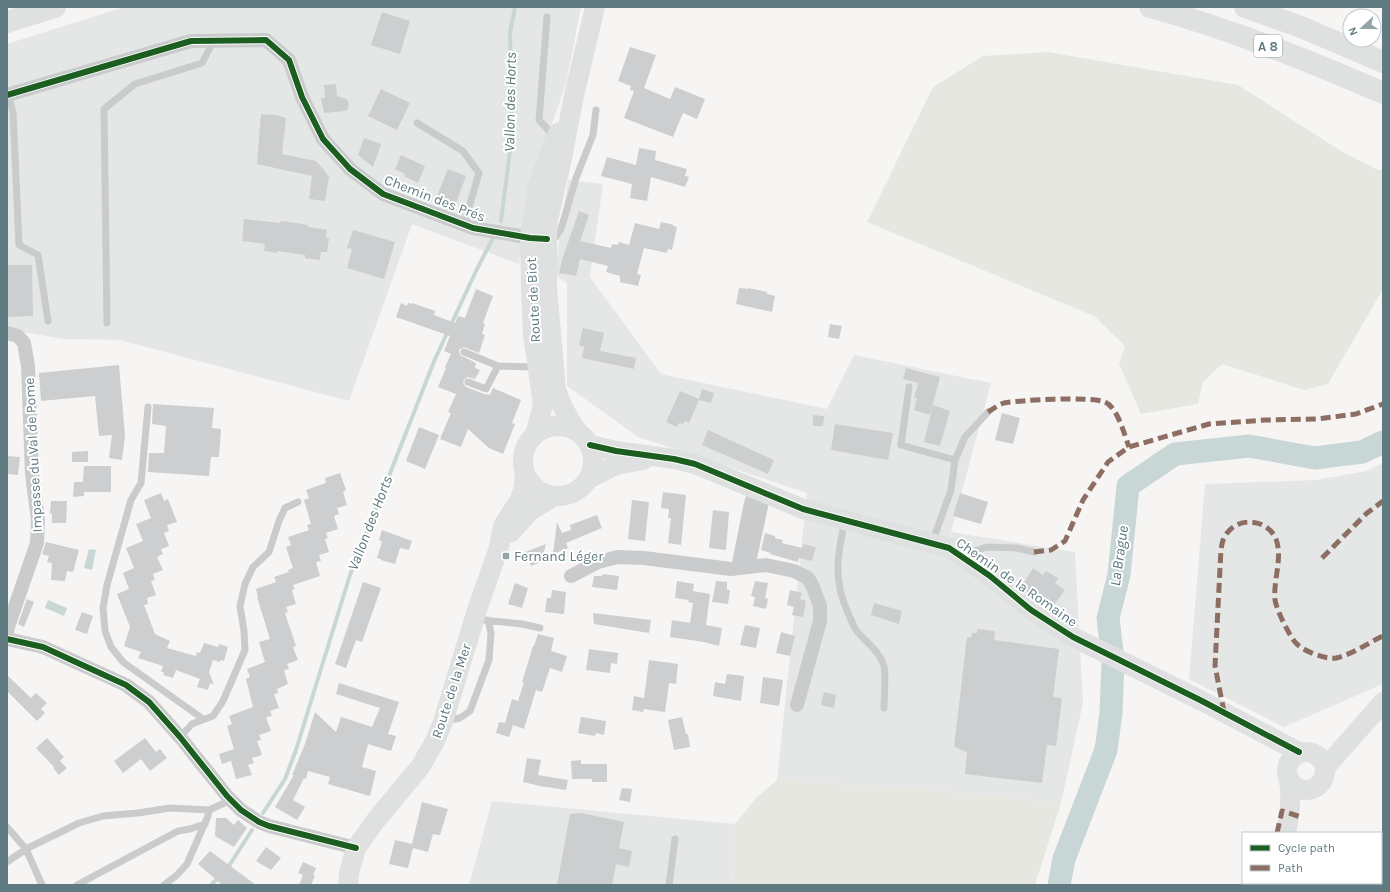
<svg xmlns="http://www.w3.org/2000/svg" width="1390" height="892" viewBox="0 0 1390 892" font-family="Karla,sans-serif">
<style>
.built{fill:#e5e7e7}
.green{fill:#e6e7e1}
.water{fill:#c8d6d6}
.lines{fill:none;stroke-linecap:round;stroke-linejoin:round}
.stream{stroke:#c8d6d6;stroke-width:4}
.river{stroke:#c8d6d6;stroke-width:23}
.building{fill:#cdcecf}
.lane{stroke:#cacbcc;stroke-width:7}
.street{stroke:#cacbcc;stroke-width:14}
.secondary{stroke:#dfe0e0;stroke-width:20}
.highway{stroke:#dfe0e0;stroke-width:22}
.quiet{stroke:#8d6e63;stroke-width:5;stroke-dasharray:10 5;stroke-linecap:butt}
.cycleway-casing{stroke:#fff;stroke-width:8}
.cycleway{stroke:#1b5e20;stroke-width:6}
.poi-dot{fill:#94a5a9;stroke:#fff;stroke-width:1.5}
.labels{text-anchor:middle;stroke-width:4;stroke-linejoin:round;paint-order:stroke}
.shield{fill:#fff;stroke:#8fa2a7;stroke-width:1}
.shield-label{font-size:13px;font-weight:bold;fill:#5f7a81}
.street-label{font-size:14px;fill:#5f7a81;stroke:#fff}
.poi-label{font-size:14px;fill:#5f7a81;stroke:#fff;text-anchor:start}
.water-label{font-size:15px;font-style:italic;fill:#5a7a7c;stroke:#fff}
</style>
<rect width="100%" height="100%" fill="#f6f5f4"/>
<!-- built -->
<path class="built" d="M124,7H581L566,84L533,177L519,264L412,224L349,401L120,340L63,339L12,330H7V44Z
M568,180L603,184L590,277L661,374L827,409L854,355L991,383L951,532L1075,552L1083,703L1061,803L935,790L777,780L807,493L638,437L567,386V283L554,275Z
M1383,463V684L1284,727L1189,679L1205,484L1316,480L1366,471Z
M492,801L735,824L732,864L733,885H469Z"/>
<!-- green -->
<path class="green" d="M1048,52L1238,85L1341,151L1378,170H1383V289L1328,384L1304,390L1222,364L1203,382L1198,404L1141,414L1119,364L1125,346L1094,316L867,222L933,87L983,56Z
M777,780L935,790L1061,803L1035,885H733L732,864L735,824L756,798Z"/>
<!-- water -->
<path class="water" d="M89,549L96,550L92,570L84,568Z
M48,600L67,608L64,616L45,608Z"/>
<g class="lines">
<!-- stream -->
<path class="stream" d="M501,221L512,136L510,33L515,7
M263,813L285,779L296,750L350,575L435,359L476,271L493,238
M227,869L252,830
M211,885L219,877"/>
<!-- river -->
<path class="river" d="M1059,885L1064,859L1106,750L1111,713L1113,661L1108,618L1119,575L1128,486L1175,454L1249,446L1315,458L1362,452L1383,442"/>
</g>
<!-- building -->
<path class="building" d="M382,12L410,21L400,54L371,45Z
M630,47L656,55L644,88L670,99L675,87L705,99L697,119L683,113L673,137L624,118L634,91L630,90L631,86L618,81Z
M336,84L337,96L346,99L348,101L349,106L347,110L345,111L324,113L321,98H325L324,85Z
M381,89L410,103L397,130L368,116Z
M261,114L276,115L286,118L282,154L316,161L325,171L329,177L325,201L309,199L312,176L257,164Z
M364,138L381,144L373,167L358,155Z
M639,148L656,151L655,160L687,169L685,176L689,177L685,187L651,177L647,201L630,198L632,184L601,176L607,157L636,165Z
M401,155L425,166L418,183L404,176L405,174L395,169Z
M448,169L466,176L456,203L437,196Z
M579,211L589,215L580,241L611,248L612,244L618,245L619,242L629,245L635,223L659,229L661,222L674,225L673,226L677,227L672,250L668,249L667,253L644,248L637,274L641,275L638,286L620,282V276L606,272L608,266L580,259L576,276L559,273L562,260Z
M244,219L280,223L281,221L303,224L308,225V227L327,230L326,238H329L327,252H321L320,260L305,258V255L277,251V253L264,251L265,244L242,241Z
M353,230L395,242L384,279L347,268L352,249L347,248Z
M7,265H32L33,316L7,317Z
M739,288L748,289V288L767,292V294L775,296L772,312L736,304Z
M476,289L493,296L483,323L485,324L482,334L485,335L479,353L464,347L459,350L460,355L476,363L475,368L480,370L475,379L467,377L464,380L463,383L466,387L484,394L490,395L493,388L521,400L512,423L515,424L503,454L489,448L468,429L461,447L440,439L451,413L448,412L456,394L438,387L446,368L445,367L451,354L444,351L450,336L396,317L401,303L407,306L408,303L412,304V303L435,311L434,315L455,323L458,316L465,318Z
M830,324L842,326L839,339L828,337Z
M583,328L604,333L600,351L636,358L634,369L582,358L584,347L579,345Z
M119,365L125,436L122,460L109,458L112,435L99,436L95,396L41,401L39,373Z
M906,368L940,377L930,415L914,410L917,398H914L918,383L903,379Z
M702,389L714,393L711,403L699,400L689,423L685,421L683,424L679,423L677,427L666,422L680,391L699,399Z
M153,404L214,408L212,428L221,429L219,457H211L209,476L148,472L149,453H164L166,426L152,424Z
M933,405L950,411L940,446L924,442Z
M1002,413L1020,418L1013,444L995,440Z
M813,415L824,416L823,426H813Z
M835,424L893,433L888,460L831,450Z
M419,427L439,435L425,469L406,461Z
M708,430L774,460L768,474L702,445Z
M88,451V462H72V452Z
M7,456L20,457L18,475L7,474Z
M84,466H111V492H84V496L73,497L74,482H83Z
M340,473L346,490L343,492L347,505L337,508L339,514L334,516L338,529L326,533L328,538L325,539L329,552L319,555L321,561L316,562L320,576L293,585L295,589L292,590L296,604L286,607L288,612L285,613L296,646L293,647L298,660L287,664L289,669L284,670L288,684L277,689L278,693L274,694L279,708L270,711L272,716L266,717L271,731L259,735L261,740L257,741L262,755L252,758L254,763L248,765L252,775L236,779L231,761L222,764L219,754L234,749L227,726L232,724L229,716L253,707L246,679L250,677L247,669L265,662L259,642L270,639L257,597H258L256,589L276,582L274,577L289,572L288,570L293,568L286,547L291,545L288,537L309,530L307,525L311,524L304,500L309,498L306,490L326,483L325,478Z
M663,492L686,495L681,545L668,543L671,518H668L669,509L661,508Z
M161,493L164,501L168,499L177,522L167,525L169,531L164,533L169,546L161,549L163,554L157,557L163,570L153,574L155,580L151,581L156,595L147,598L148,604L144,605L155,634L170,641L167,648L196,656L197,652L200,653L204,643L218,647L219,644L228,647L224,661L221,660L220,662L213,660L209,672L214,685L210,683L208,690L197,687L200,679L176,670L173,678L163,675L164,672H161L163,666L138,658L141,652L124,646L130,627L117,594L129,589L123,573L134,568L126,548L143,541L136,524L151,518L144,500Z
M960,493L988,502L981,524L953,516Z
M632,500L649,502L645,541L628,539Z
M51,501H67L66,523H52V514L50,513Z
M713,510L729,512L726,550L709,548Z
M597,515L602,528L566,543L568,548L553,554L557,522L562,533L571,530L570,525Z
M382,530L412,541L409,550L400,548L395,564L381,560V559L377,558L382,542L379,540Z
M765,533L775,536V538L783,540L782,543L802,548L803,544L816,547L812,561L799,558L798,562L770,554L771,553L761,550Z
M46,542L79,550L73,572L67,571L65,581L51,580L52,563L47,562L49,556L42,554Z
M546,544L541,562L531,566L525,552Z
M1033,568L1043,575L1046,571L1058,578L1055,583L1065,590L1051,609L1038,601L1021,587Z
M603,574L619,576L617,590L592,587L594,576H602Z
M677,581L694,584L693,591L710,594L706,625L722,628L719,646L704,642L670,637L672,620L690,623L693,603L688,602L689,600L675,598Z
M716,581L727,582V590H730L728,604L712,602Z
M755,581L768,583L765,598L768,599L766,609L753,606L755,597L751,596Z
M363,582L381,588L362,642L356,640L346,668L335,664Z
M515,583L528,588L522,608L508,604Z
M552,590L566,592L564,614L545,612L547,598H551Z
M790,590L802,593L800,599L806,601L803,617L792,615L794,607L787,605Z
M27,599L34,602L24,627L18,624Z
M874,603L902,611L899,624L871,615Z
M82,612L93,616L87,634L75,630Z
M593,613L651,620L649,633L594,624Z
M745,625L760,628L756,648L740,645Z
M977,629L995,631L994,640L1059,649L1053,697L1062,698L1056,746L1047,745L1042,783L965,774L967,752L954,747L967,637L971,638L972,633H977Z
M781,632L795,636L790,656L776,653Z
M538,634L554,638L551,651L567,656L562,672L550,668L542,692L536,690L524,729L513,725L509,737L496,733L499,722L505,723L512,699L518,701L524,682H522L533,646H534Z
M589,649L618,653L617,664L611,663L610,673L586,670Z
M649,660L678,664L676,684L669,683L665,712L644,709L643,712L632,710L634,696L644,698Z
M727,674L744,676L741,701L713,696L715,682L725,684Z
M7,675L31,698L36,693L47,703L41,709L45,713L37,721L7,691Z
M763,677L783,680L779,706L760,703Z
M339,683L399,702L388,734L396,736L391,751L368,744L362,767L376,771L370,796L328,784L330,777L308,771L306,779L304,778L293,800L305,807L297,820L275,807L294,775H292L305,744L315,712L336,732L341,717L372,727L380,708L336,694Z
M824,692L836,695L834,708L821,705Z
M581,717L606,721L604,735L596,733L595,736L578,733Z
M682,717L686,734H688L690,747L674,750L668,720Z
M47,738L64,757L60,761L67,768L59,775L53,768L54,767L36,748Z
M145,738L156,752L160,749L167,758L150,771L141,759L123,773L114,761Z
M527,758L541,760L538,775L568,780L566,790L540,786L523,782Z
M581,760V764H607V782H592V779H572L571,761Z
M622,788L632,789L630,802L619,800Z
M422,802L448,809L440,835L433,834L428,852L413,848L408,868L389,864L395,840L412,844Z
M581,813L624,822L619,848L632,851L629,867L616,864L612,885H557L570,814Z
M216,818H226L234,825L238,820L247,828L234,847L215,836Z
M266,847L281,858L271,870L256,861Z
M210,851L218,857L256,885H222L198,864Z
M303,862L316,868L313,875L315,876L311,885H299L303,875L298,873Z"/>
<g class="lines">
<!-- lane -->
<path class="lane" d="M547,17L539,120L555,137
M8,94L13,112L19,245L38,255L48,321
M417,123L463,151L479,173L464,225
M549,239L556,237L561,229L576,178L593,135L596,110
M107,323L104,109L135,84L202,63L214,40
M464,352L498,366L531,367L536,370
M468,382L486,389L498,366
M909,387L901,445L955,460L951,490L932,543
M148,407L141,483L131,500L107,585L103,608L105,631L111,647L123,662L203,719
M955,460L965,437L988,412
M845,521C837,556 833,580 848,613C851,619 853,625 856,630C865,642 879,650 884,666C886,674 884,698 884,708
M963,555L987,547L1017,548L1034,552
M483,620L522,624L540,628
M445,721L460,718L470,711L489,660L491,633L488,620
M180,737L192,724L213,716L223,701L245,650L244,631L240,606L245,584L253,567L269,552L279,521L285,508L298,502
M7,827L26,849L42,885
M7,862L26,849L79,823L103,816L138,813L170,808L209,810L231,800
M77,885L178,831L190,829L205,824
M164,885L177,875L187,864L208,816L209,810
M669,885L675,839"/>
<!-- street -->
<path class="street" d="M7,95L191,41L266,40L289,60L302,97L323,139L350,169L383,194L473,228L538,239
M7,333L18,336L24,343L28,366L32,474L38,520L37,543L8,627L7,632
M748,567L762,502L765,493
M738,568L751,503L756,489
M571,576L598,562L618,557L644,558L731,569L766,565L794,571L808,578L813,587L820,606V621L797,705
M7,639L43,647L126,685L149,702L180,737L227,796L241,810L259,822L269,826L356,848"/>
<!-- secondary -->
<path class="secondary" d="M523 461a35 35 0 1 1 70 0a35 35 0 1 1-70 0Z
M577,431C568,418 561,405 556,390L547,288V239L548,220L563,154L573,100L595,7
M535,435L543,405L533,334L531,289L530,238L538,184L558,133
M590,445L616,451L674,459L695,464L803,509L949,548L990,576L1031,610L1073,637L1202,701L1299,752
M590,478L616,465L643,460
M510,533L530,511L553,497
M1287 771a19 19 0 1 1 38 0a19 19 0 1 1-38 0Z
M1325,768L1383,702
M1286,833C1290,815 1292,799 1289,781
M348,885L349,873L356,848L376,820L420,767L434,743L443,722L477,610L499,547L503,526L519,501L523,491L525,472
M1273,885L1274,883"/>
<!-- highway -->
<path class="highway" d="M1150,7C1230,29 1307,60 1383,93
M1245,7L1301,27L1383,62
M7,22L55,7"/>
<!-- quiet -->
<path class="quiet" d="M988,412C993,409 998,405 1004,403C1019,400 1092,396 1105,402C1118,408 1124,434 1129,447
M1034,552L1051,550L1065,541L1083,500L1108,462L1129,447L1209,424L1266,420L1317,419L1356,414L1383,404
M1322,558L1367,513L1383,501
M1224,712L1215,666L1221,549C1222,543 1223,537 1228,532C1241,516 1268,520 1276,539C1283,558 1273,580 1275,600C1277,611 1288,633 1295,642C1301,650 1325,660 1336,658C1353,654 1368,643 1383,636
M1277,833L1282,811L1301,817
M1263,885V883"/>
<defs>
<path id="cycleway" d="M7,95L191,41L266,40L289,60L302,97L323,139L350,169L383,194L473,228L530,238L547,239
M590,445L616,451L674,459L695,464L803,509L949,548L990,576L1031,610L1073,637L1202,701L1299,752
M7,639L43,647L126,685L149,702L180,737L227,796L241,810L259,822L269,826L356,848"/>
</defs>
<!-- cycleway casing -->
<use href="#cycleway" class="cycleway-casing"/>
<!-- cycleway -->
<use href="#cycleway" class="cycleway"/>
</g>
<!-- markers -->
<rect class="poi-dot" x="502" y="552" width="8" height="8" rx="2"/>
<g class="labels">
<!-- shield labels -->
<rect class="shield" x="1254" y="35" width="28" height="22" rx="3"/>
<g class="shield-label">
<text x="1268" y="51">A 8</text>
</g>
<!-- street labels -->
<g class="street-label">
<text transform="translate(435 198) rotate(21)" y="5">Chemin des Prés</text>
<text transform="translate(533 300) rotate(-93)" y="5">Route de Biot</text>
<text transform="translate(33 455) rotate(-93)" y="5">Impasse du Val de Pome</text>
<text transform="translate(1017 582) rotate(35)" y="5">Chemin de la Romaine</text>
<text transform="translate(451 691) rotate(-72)" y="5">Route de la Mer</text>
</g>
<!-- poi labels -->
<g class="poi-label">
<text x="514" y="561">Fernand Léger</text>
</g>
<!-- water labels -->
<g class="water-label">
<text transform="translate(510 102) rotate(-89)" y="5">Vallon des Horts</text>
<text transform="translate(370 523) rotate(-69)" y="5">Vallon des Horts</text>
<text transform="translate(1119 556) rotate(-82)" y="5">La Brague</text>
</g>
</g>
<!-- border -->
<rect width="1390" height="892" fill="none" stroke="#5f7a81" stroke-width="16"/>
<!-- legend -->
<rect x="1242" y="832" width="140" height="52" fill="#ffffff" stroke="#bfcacd"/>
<rect x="1250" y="845" width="20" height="6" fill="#1b5e20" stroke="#bfcacd"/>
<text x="1278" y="852" font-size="12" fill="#5f7a81">Cycle path</text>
<rect x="1250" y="865" width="20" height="6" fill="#8d6e63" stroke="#bfcacd"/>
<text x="1278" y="872" font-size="12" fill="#5f7a81">Path</text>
<!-- north arrow -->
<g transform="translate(1362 28) rotate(249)"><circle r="19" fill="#ffffff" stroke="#bfcacd"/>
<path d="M0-3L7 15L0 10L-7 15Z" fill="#94a5a9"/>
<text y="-6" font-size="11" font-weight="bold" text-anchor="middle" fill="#5f7a81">N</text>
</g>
</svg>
